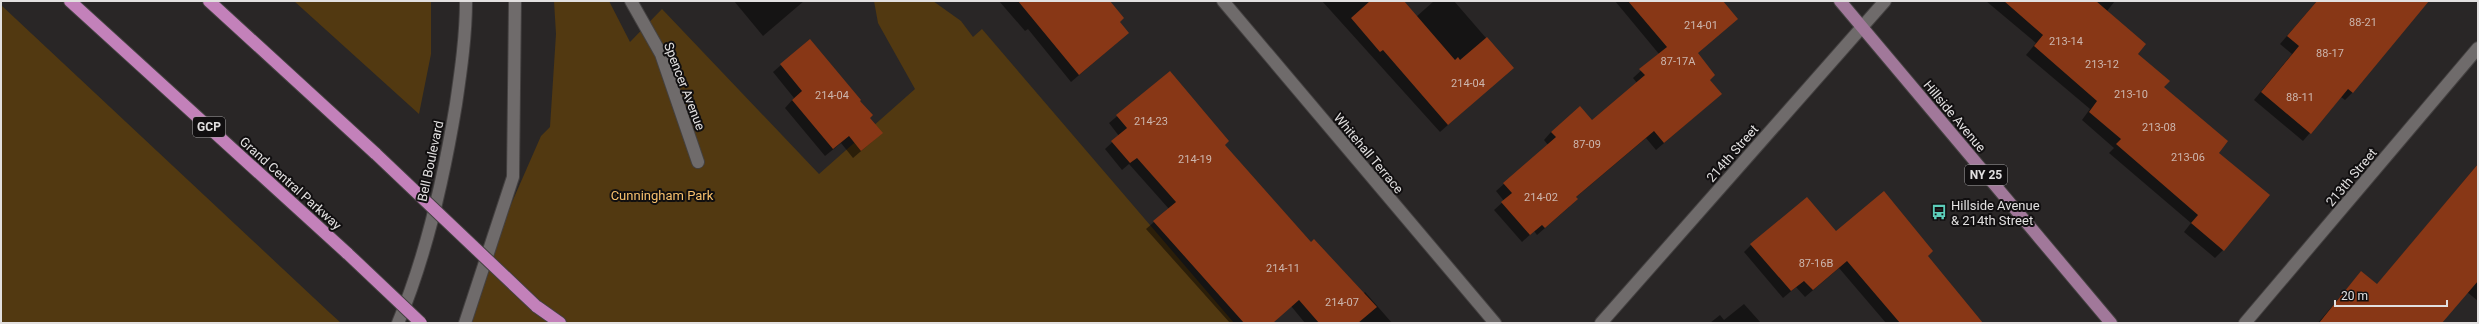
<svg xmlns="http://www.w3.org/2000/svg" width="2479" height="324" viewBox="0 0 2479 324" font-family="Roboto,sans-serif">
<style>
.green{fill:#523911}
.shadow{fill:#0007}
.building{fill:#883716}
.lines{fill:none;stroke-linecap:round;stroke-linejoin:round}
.minor-casing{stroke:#444141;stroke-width:14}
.tertiary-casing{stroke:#444141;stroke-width:14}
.primary-casing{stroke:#444141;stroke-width:14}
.motorway-casing{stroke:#444141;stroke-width:14}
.minor{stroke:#6f6b6b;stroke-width:12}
.tertiary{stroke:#6f6b6b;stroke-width:12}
.primary{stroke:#a1789a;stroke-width:12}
.motorway{stroke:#c381ba;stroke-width:12}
.motorway-bridge-casing{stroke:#444141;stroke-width:14;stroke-linecap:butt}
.motorway-bridge{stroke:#c381ba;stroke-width:12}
.labels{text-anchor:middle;stroke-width:4;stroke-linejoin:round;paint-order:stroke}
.number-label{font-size:11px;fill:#ccb6ae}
.shield{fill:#110f10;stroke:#a3a1a2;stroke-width:1}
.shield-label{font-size:12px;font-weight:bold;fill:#e2e0e0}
.street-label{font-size:13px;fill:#e2e0e0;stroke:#110f10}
.park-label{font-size:13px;fill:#f7c06d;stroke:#110f10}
.poi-label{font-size:13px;fill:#e2e0e0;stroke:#110f10;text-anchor:start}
</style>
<rect width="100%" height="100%" fill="#292626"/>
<!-- green -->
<path class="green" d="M294,1H431V54L419,114Z
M554,1H609L630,42L662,9L819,174L915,89L878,23L874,1H933L961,21L973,37L982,29L1234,323H459L541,136L550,127L556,34Z
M1,5L330,313L341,323H1Z"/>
<!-- shadow -->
<path class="shadow" d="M734,1H804L763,36Z
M999,1H1109L1119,22L1120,40L1071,82L1028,29L1025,31Z
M1322,1H1402L1416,17L1434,1H1454L1512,68L1440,132Z
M1615,1H1722L1697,53L1709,80L1721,94L1656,150L1646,138L1575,198L1569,207L1537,235L1534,231L1522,242L1494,210L1504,201L1496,191L1548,145L1544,140L1551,132L1592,121L1637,83L1633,78L1659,54Z
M1986,1H2115L2107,11L2136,54L2217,153L2223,250L2215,258L2184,232L2191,223L2109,153L2114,148L2082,120L2090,109L2026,55L2036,43Z
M2317,1H2427L2352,93L2345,100L2341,97L2303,141L2254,100L2292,54L2280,44Z
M810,40L859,101L869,118L874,140L853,158L841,143L825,156L785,108L794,98L773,72Z
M1170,72L1224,145L1311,243L1363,294L1365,292L1392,323H1305L1291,306L1273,323H1230L1146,229L1169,209L1129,164L1122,170L1105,149L1119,136L1109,123Z
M2478,164V301L2467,292L2441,323H2318L2361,272L2377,285Z
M1836,233L1983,323H1886L1839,268L1805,297L1796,287L1783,298L1744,252L1751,245Z
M1744,304L1761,323H1710L1720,315L1724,320Z"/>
<!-- building -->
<path class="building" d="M1018,1H1110L1124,18L1120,22L1129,33L1079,75Z
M1370,1H1404L1455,60L1458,57L1460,60L1487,37L1514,68L1448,125L1383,50L1380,52L1351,18Z
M1628,1H1723L1738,19L1698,53L1715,75L1710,80L1722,94L1664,143L1654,131L1576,197L1578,199L1545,228L1542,225L1530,235L1501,202L1512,193L1503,183L1556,137L1551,132L1580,106L1592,120L1645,75L1639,69L1667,47Z
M2004,1H2096L2146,44L2138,54L2170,81L2164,87L2228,141L2219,153L2270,195L2224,251L2191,223L2198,215L2116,144L2121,139L2089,112L2097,101L2034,46L2043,35Z
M2317,1H2429L2353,93L2348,89L2311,134L2261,92L2299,46L2287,36Z
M810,39L861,100L860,101L873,115L870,118L883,133L861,151L849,136L833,149L792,100L802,91L780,64Z
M1170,71L1229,141L1225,145L1311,242L1314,239L1377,307L1358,323H1319L1299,300L1273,323H1244L1153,221L1176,202L1137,158L1130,163L1111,141L1127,128L1116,115Z
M2478,164V281L2442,323H2319L2361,271L2377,284Z
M1884,191L1933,251L1928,256L1983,323H1900L1847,261L1813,290L1804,281L1791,291L1750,244L1807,197L1836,231Z"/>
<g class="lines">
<defs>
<path id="minor" d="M631,1L661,54L698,162
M1223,1L1495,323
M1601,323L1885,1
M2245,323L2478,48"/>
<path id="tertiary" d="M398,323C427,254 444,177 456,104C461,70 466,35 466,1
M465,323L513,177L515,1"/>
<path id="primary" d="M1840,1L2111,323"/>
<path id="motorway" d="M70,1L348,254
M209,1L376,154
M536,306L560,323"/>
</defs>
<!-- minor casing -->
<use href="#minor" class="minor-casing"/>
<!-- tertiary casing -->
<use href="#tertiary" class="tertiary-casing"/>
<!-- primary casing -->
<use href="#primary" class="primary-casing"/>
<!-- motorway casing -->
<use href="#motorway" class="motorway-casing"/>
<!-- minor -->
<use href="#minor" class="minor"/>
<!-- tertiary -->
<use href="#tertiary" class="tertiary"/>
<!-- primary -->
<use href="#primary" class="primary"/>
<!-- motorway -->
<use href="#motorway" class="motorway"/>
<defs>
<path id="motorway-bridge" d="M376,154L536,306
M348,254L421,323"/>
</defs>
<!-- motorway-bridge casing -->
<use href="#motorway-bridge" class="motorway-bridge-casing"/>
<!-- motorway-bridge -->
<use href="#motorway-bridge" class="motorway-bridge"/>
</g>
<!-- icons -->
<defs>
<symbol id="bus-bare" viewBox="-9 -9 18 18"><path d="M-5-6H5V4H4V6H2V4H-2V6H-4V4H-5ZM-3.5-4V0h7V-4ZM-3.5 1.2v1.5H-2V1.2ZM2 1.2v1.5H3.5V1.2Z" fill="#5cceba" stroke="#110f10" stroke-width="2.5" paint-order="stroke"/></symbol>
</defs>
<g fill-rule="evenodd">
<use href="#bus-bare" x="1928" y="201" width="22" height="22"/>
</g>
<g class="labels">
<!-- number labels -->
<g class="number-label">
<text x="2363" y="26">88-21</text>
<text x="1701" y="29">214-01</text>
<text x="2066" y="45">213-14</text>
<text x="2330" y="57">88-17</text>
<text x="1678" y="65">87-17A</text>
<text x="2102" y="68">213-12</text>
<text x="1468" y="87">214-04</text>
<text x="2131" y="98">213-10</text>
<text x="832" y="99">214-04</text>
<text x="2300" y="101">88-11</text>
<text x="1151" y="125">214-23</text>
<text x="2159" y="131">213-08</text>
<text x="1587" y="148">87-09</text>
<text x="2188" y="161">213-06</text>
<text x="1195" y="163">214-19</text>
<text x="1541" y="201">214-02</text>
<text x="1816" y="267">87-16B</text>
<text x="1283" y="272">214-11</text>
<text x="1342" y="306">214-07</text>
</g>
<!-- shield labels -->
<g class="shield">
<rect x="193" y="117" width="32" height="20" rx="3"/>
<rect x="1965" y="165" width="42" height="20" rx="3"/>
</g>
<g class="shield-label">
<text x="209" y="131">GCP</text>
<text x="1986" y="179">NY 25</text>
</g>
<!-- street labels -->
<g class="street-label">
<text transform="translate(685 86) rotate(69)" y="5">Spencer Avenue</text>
<text transform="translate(1955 116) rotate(50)" y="5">Hillside Avenue</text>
<text transform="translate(1369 153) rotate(50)" y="5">Whitehall Terrace</text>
<text transform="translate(1732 153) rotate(-49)" y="5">214th Street</text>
<text transform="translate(430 161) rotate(-78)" y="5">Bell Boulevard</text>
<text transform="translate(2351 177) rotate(-50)" y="5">213th Street</text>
<text transform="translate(291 183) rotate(42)" y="5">Grand Central Parkway</text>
</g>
<!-- park labels -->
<g class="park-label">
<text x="662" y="200">Cunningham Park</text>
</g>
<!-- poi labels -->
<g class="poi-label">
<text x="1951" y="210">Hillside Avenue<tspan x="1951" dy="15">&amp; 214th Street</tspan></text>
</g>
</g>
<!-- border -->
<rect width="2479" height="324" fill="none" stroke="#e2e0e0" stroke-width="4"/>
<!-- scale -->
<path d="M2335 300v6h112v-6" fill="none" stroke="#e2e0e0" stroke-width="2"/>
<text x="2341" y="300" font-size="12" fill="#e2e0e0" stroke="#110f10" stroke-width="3" paint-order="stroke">20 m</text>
</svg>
